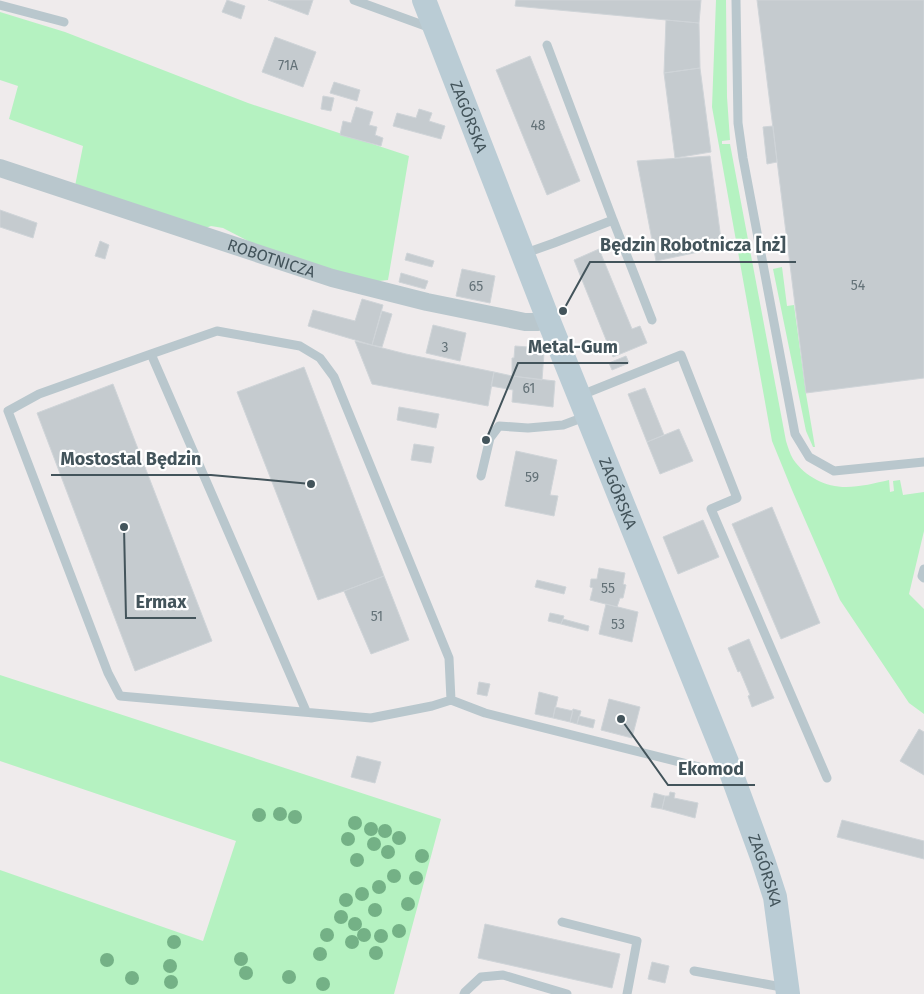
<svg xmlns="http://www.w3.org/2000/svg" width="924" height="994" viewBox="0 0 924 994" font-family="'Fira Sans',sans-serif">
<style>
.green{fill:#b5f2c1}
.building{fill:#c5cbcf;stroke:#cfd4d8}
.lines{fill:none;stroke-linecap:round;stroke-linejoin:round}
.lane{stroke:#b9c7cd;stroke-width:9}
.street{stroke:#b9c7cd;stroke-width:18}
.secondary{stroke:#baccd5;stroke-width:24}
.tree{fill:#74b186}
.labels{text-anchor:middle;stroke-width:4.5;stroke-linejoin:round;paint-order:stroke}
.number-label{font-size:14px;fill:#647278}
.street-label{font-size:16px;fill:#43545b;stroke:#fff}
.leader{fill:none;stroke:#43545b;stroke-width:2}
.callout-dot{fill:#43545b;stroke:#fff;stroke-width:2}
.callout-label{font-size:18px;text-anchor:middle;font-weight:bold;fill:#43545b;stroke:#fff;stroke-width:4.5;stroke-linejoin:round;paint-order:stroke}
</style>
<rect width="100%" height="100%" fill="#efebec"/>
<!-- green -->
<path class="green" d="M716,0H726L727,97L730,140L722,141V144H730L786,441C788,447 790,454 793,459C805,477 826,487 846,487C860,487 876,483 889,480L890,492L894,491L893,481L900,480L903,495L924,492V531L909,594L924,609V714L909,703L840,600L792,490L772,441L712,107Z
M0,12L65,32L248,103L409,156L388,280L370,282L254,244L223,228L211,226L203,229L75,186L83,146L9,119L18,86L0,80Z
M782,267L787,306L794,305L806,394L815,447H813L806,431L773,269Z
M0,675L441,819L394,994H0V870L203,941L236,841L0,761Z"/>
<!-- building -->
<path class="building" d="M227,0L245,6L241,19L222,12Z
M268,0H313L308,15Z
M516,0H701L699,23L515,6Z
M757,0H924V378L806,393Z
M666,20L699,23L700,68L664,73Z
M275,37L316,52L303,87L262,72Z
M530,56L580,181L547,195L496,70Z
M700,68L711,152L675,158L664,73Z
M334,82L360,90L357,101L330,93Z
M323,96L334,98L331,111L321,109Z
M356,107L373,112L369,125L377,127L375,135L383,138L381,146L340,135L343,121L351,123Z
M419,109L432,113L429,121L445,126L441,139L393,126L397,113L416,118Z
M773,126L777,162L767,164L763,127Z
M710,156L722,247L656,261L637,161Z
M0,210L37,223L33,238L0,227Z
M100,241L109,245L105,259L95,256Z
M599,249L632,329L640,326L647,343L613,357L574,260Z
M407,253L434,261L432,267L405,260Z
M462,269L495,276L490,303L456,296Z
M401,273L428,281L425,289L399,282Z
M362,299L383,305L372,345L308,326L313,310L355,321Z
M382,311L392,314L382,347L372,345Z
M433,325L466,333L460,361L426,353Z
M355,341L406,354L494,372L488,406L372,384Z
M515,346L542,348L544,353L542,380L512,376V358H514Z
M626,356L629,363L612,370L609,363Z
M304,367L384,576L344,591L318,600L237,392Z
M494,372L512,376L555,381L553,407L512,402L513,390L491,386Z
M113,384L212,641L135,671L37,413Z
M645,388L664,435L647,442L628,394Z
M399,407L439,414L436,428L397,420Z
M679,429L693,461L660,474L647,442Z
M414,444L434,447L431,463L411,460Z
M516,451L557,460L550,495L558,496L554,516L505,506Z
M772,507L820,623L781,639L732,524Z
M703,520L719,557L678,574L663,537Z
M599,568L625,573L623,584L626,585L623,598H620L617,607L590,600L593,588L590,587L591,579H597Z
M384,576L409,640L371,654L344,591Z
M537,580L566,587L564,594L535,587Z
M606,604L638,612L632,642L599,634Z
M550,613L564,616L561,624L548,621Z
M563,619L589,626L588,631L561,624Z
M749,639L774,698L752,707L748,696L750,695L740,671L738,672L728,648Z
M479,682L490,684L487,696L477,694Z
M539,692L558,697L553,718L535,714Z
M609,699L640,707L632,738L601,730Z
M555,707L573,711L570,722L553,718Z
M573,709L581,711L577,724L570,722Z
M579,716L595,720L593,728L577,724Z
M919,729L924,732V775L900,761Z
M357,756L381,762L375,783L351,777Z
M670,792L675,793L674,798L698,803L695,818L662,809L665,796H669Z
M654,793L665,796L662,809L651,807Z
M842,820L924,841V859L837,837Z
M485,924L620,954L612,988L478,958Z
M652,962L669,966L665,983L648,979Z"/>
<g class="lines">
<!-- lane -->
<path class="lane" d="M354,0L431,28
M736,0L738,123L743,158L795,434L809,457L834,471L924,462
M0,5L64,22
M613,220L652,320
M523,254L554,243L613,220L547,45
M151,354L217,331L300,346L320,358L334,377L449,658L451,700
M579,396L681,355L737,498L711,509L827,778
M481,476L490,438L499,426L528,428L563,425L587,416
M924,569L922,576L924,578
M306,711L151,354L39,394L8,411L108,673L120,696L371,718L432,706L451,700L485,713L715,771L728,767
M562,922L637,941L627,994
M694,971L787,988
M464,994L465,992L481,977L503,975L567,994"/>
<!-- street -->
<path class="street" id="s1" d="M0,168L332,278L427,302L525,322H537L548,319"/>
<!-- secondary -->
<path class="secondary" id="s2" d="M424,0L548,319L729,767L763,860L775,897L788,994"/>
</g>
<!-- trees -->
<g class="tree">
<circle cx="280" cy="814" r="7"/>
<circle cx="259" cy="815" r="7"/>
<circle cx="295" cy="817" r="7"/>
<circle cx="355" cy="823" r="7"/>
<circle cx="371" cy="829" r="7"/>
<circle cx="385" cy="831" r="7"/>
<circle cx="399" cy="838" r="7"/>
<circle cx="348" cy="839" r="7"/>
<circle cx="374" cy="844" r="7"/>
<circle cx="388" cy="852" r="7"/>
<circle cx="422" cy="856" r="7"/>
<circle cx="357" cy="860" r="7"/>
<circle cx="394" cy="876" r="7"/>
<circle cx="416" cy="878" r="7"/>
<circle cx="379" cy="887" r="7"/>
<circle cx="362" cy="894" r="7"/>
<circle cx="346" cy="900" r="7"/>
<circle cx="408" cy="904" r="7"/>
<circle cx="375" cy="910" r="7"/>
<circle cx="341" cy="917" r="7"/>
<circle cx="355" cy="924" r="7"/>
<circle cx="399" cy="931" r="7"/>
<circle cx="327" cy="935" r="7"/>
<circle cx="364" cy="935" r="7"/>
<circle cx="381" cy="936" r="7"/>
<circle cx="174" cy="942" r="7"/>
<circle cx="352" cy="942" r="7"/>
<circle cx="376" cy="953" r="7"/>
<circle cx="320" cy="954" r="7"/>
<circle cx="241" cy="959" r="7"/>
<circle cx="107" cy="960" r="7"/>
<circle cx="170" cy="966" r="7"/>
<circle cx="246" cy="973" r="7"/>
<circle cx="289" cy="977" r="7"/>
<circle cx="132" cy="978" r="7"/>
<circle cx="171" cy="982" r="7"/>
<circle cx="323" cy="984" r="7"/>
</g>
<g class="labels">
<!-- number labels -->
<g class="number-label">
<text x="288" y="70">71A</text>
<text x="538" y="130">48</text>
<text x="858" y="290">54</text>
<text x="476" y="291">65</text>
<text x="445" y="352">3</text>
<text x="529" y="393">61</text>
<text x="532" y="482">59</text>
<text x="608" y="593">55</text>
<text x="377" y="621">51</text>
<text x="618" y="629">53</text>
</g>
<!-- street labels -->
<g class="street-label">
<text dy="6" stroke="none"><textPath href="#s2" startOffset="125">ZAGÓRSKA</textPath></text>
<text dy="6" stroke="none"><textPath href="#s1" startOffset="286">ROBOTNICZA</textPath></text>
<text dy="6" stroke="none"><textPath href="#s2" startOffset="530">ZAGÓRSKA</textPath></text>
<text dy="6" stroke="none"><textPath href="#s2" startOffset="935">ZAGÓRSKA</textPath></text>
</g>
</g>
<!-- callouts -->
<path class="leader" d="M563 311L590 262H796M486 440L518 363H628M311 484L211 475H51M124 527L126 618H196M621 719L668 785H755"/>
<g class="callout-dot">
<circle cx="563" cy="311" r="5"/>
<circle cx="486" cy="440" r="5"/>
<circle cx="311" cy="484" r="5"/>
<circle cx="124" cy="527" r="5"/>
<circle cx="621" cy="719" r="5"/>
</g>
<g class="callout-label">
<text x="693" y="251">Będzin Robotnicza [nż]</text>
<text x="573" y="353">Metal-Gum</text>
<text x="131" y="465">Mostostal Będzin</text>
<text x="161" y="608">Ermax</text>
<text x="711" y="775">Ekomod</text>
</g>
</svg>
